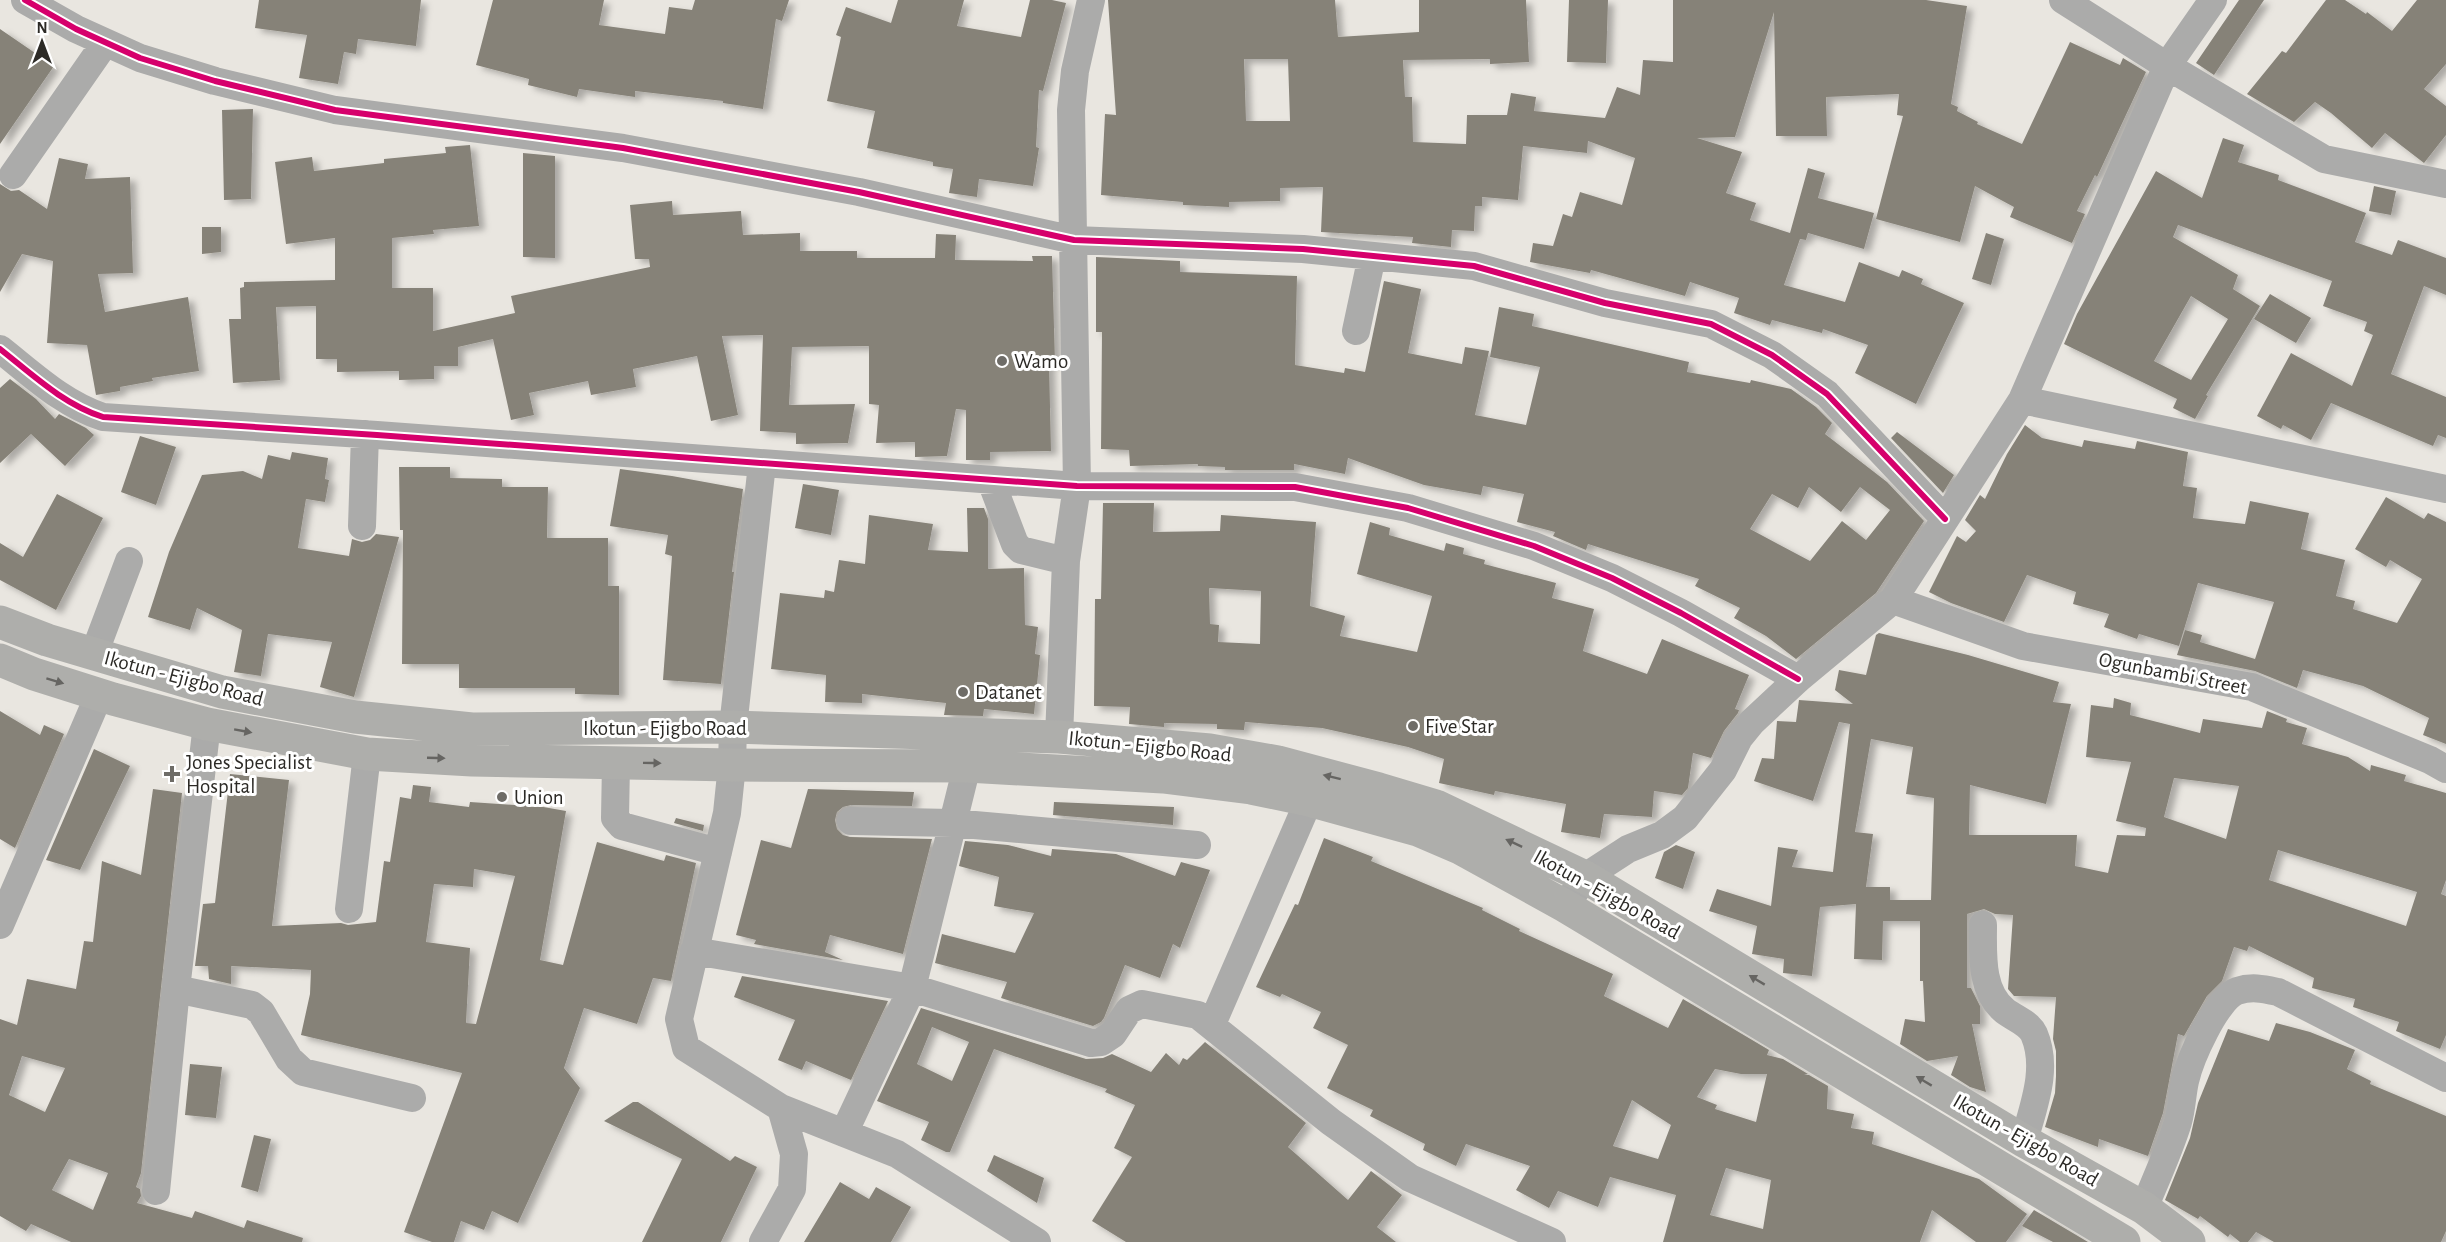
<svg xmlns="http://www.w3.org/2000/svg" width="2446" height="1242" viewBox="0 0 2446 1242" font-family="'Alegreya Sans',sans-serif">
<style>
.building{fill:#868278;fill-rule:evenodd;filter:url(#shadow)}
.lines{fill:none;stroke-linecap:round;stroke-linejoin:round}
.minor{stroke:#ababaa;stroke-width:28}
.major{stroke:#aeaeab;stroke-width:33}
.cycleway-casing{stroke:#fff;stroke-width:10}
.cycleway{stroke:#d6006c;stroke-width:6}
.oneway{fill:#666562}
.poi-dot{fill:#6e6c67;stroke:#fff;stroke-width:2}
.labels{text-anchor:middle;stroke-width:6;stroke-linejoin:round;paint-order:stroke}
.poi-label{font-size:21px;fill:#2c2a26;stroke:#fff;text-anchor:start}
.street-label{font-size:21px;fill:#2c2a26;stroke:#fff}
</style>
<defs>
<filter id="shadow"><feDropShadow dx="6" dy="4" stdDeviation="3" flood-color="#0004"/></filter>
</defs>
<rect width="100%" height="100%" fill="#e9e6e0"/>
<!-- building -->
<path class="building" d="M259,0H421L416,46L358,39L356,54L344,52L338,84L299,78L307,35L255,28Z
M493,0H604L599,25L665,34L669,7L692,10L695,0H789L782,21L776,19L763,109L723,103V101L635,91V97L579,89L577,97L528,85L529,79L476,65Z
M898,0H964L957,26L1021,37L1030,0H1052L1066,3L1043,91L1039,90L1036,147L1039,148L1033,186L979,179L977,197L949,193L953,169L933,166V162L867,148L875,111L827,101L841,37L836,35L846,7L891,23Z
M1108,0H1335L1338,37L1419,32V0H1526L1529,62L1490,64V59L1403,60L1405,97H1412L1413,142L1466,144L1467,115H1507L1511,93L1536,97L1534,111L1605,118L1617,87L1640,95L1643,60L1673,62V0H1926L1967,6L1951,104L1958,107L1957,111L1978,122L1977,124L2022,144L2070,42L2120,65L2123,58L2146,72L2097,177L2095,175L2077,211L2085,214L2072,243L2010,217L2014,207L1975,186L1960,242L1876,219L1903,116L1897,115L1899,94L1826,97L1827,136H1776L1774,12L1735,137L1697,138L1742,152L1726,193L1756,203L1750,220L1790,233L1808,168L1825,173L1818,198L1874,213L1864,249L1808,233L1806,240L1800,239L1784,285L1845,302L1859,262L1899,277L1902,270L1923,279L1921,284L1964,303L1916,404L1855,373L1868,345L1823,329L1822,333L1772,320L1770,325L1734,313L1739,298L1690,282L1685,296L1591,270L1590,273L1530,262L1533,243L1553,246L1563,214L1572,217L1580,192L1622,205L1635,158L1588,141L1587,153L1523,146L1518,200L1482,197V206H1475L1474,231L1452,230L1451,247L1412,243L1413,237L1321,232L1323,187L1280,188V201L1229,202V207L1183,205V202L1101,195L1105,114L1116,115ZM1244,59H1288L1290,121H1246Z
M1569,0H1608L1606,63L1567,62Z
M2239,0H2264L2214,75L2196,63Z
M2326,0H2345L2366,14L2367,12L2392,31L2417,0H2446V64L2424,89L2446,106V135L2424,163L2385,133L2372,148L2331,113L2315,102L2294,122L2247,94L2282,51L2286,53Z
M0,29L54,66L0,144Z
M253,109L251,199L224,200L222,110Z
M2223,138L2244,145L2238,162L2279,175L2278,180L2366,213L2355,242L2392,255L2398,240L2446,258V295L2424,286L2391,374L2446,397V438L2438,435L2433,446L2331,403L2311,440L2283,425L2281,429L2257,416L2291,353L2352,386L2373,335L2364,331L2367,322L2323,306L2332,281L2178,225L2173,237L2238,275L2233,289L2260,306L2206,395L2208,396L2195,419L2173,408L2177,399L2064,344L2077,314L2156,171L2202,198ZM2191,296L2228,319L2191,380L2154,361Z
M470,145L479,226L433,230L434,234L392,238V288H433V331L515,313L511,296L650,267L649,259H635L630,205L672,201L673,215L741,211L743,235L800,233V251H857V258H935L936,234L956,235L955,260L1033,261L1032,256H1052L1055,363H1049L1051,451L990,452V460H966V410L956,409L947,456L915,457V442L876,443L879,405L869,404V346L792,347L789,405L855,404L848,443L796,444V433L760,431L763,335L722,336L738,415L711,421L697,356L633,369L636,387L591,395L588,381L529,393L534,415L511,420L493,339L458,347V366H434V379L399,380V371L337,372V359H316V306L276,307L280,380L233,383L229,319H241L240,288L244,287V282L335,280V238L286,244L275,162L312,157L314,171L384,163V159L446,153L445,147Z
M523,153L555,156V258L523,257Z
M59,158L88,164L85,179L130,177L133,273L98,274L105,312L188,297L199,371L152,378L153,381L120,387V391L96,395L87,345L47,343L53,261L22,254L0,292V184L11,191L19,190L47,209Z
M2374,186L2396,191L2391,215L2369,211Z
M202,227H221V252L202,254Z
M1986,233L2004,239L1991,285L1972,279Z
M1096,257L1180,261V272L1297,276L1295,365L1344,373L1345,368L1365,372L1384,281L1421,289L1408,353L1462,364L1465,347L1489,351L1475,415L1526,425L1540,367L1490,357L1499,307L1534,314L1532,326L1689,362L1687,372L1750,383L1751,380L1791,389L1816,407L1832,423L1825,434L1887,482L1924,521L1876,593L1796,659L1766,636L1734,618L1740,608L1695,586L1699,579L1588,544L1586,550L1553,536L1555,532L1517,522L1524,494L1483,486L1481,495L1424,485L1348,458L1345,474L1294,464V470H1225V467L1198,466V464L1130,466L1129,450L1101,449L1102,332H1096ZM1809,487L1841,512L1860,487L1890,510L1866,540L1842,521L1810,561L1750,529L1772,494L1798,508Z
M2270,294L2311,318L2296,343L2254,319Z
M10,379L36,399L55,419L59,414L86,428L94,435L65,466L31,434L0,463V388Z
M2025,425L2042,438L2082,447L2084,440L2135,449L2137,441L2188,452L2183,486L2197,488L2193,518L2245,524L2250,501L2309,513L2301,549L2345,560L2336,596L2355,601L2353,609L2397,623L2422,579L2390,560L2386,567L2355,549L2386,497L2424,519L2428,513L2446,522V744L2423,735L2429,718L2363,686L2303,670L2297,688L2255,671L2177,655L2185,630L2202,635L2200,642L2255,659L2274,602L2198,583L2179,646L2139,634L2137,639L2104,627L2109,614L2073,604L2076,592L2027,575L2004,622L1951,603L1929,592L1957,536L1966,542L1976,531L1965,520L1980,495L1985,499L2007,454Z
M1897,432L1954,475L1943,493L1891,438Z
M140,436L176,447L156,505L121,492Z
M292,452L328,458L325,479L329,480L325,502L306,499L298,548L349,556L352,539L362,542L370,540L376,534L399,537L354,697L320,687L332,642L268,634L261,676L234,672L242,630L197,608L190,630L148,617L169,552L202,475L243,471L262,479L268,455L290,460Z
M399,467H450V478L502,479V487H548L547,538H608V586H619V695L575,694V688H459V664H402L403,530H400Z
M620,469L672,476L743,489L732,572H734L721,684L663,680L672,556L665,554L668,535L610,526Z
M803,484L839,490L831,535L795,528Z
M57,494L103,518L56,610L0,580V543L23,557Z
M1103,503H1154L1153,532L1220,531L1221,515L1316,522L1310,606L1345,616L1340,636L1417,652L1432,596L1357,574L1370,522L1390,528L1389,535L1444,551L1446,543L1464,548L1463,554L1485,560L1484,564L1556,583L1552,598L1594,609L1583,651L1647,674L1662,639L1749,675L1735,709L1739,710L1738,713L1724,731L1711,758L1693,753L1688,788L1682,795L1654,791L1652,817L1604,814L1600,838L1561,832L1566,804L1495,791L1494,795L1439,783L1444,759L1408,747L1322,728L1245,722L1244,730L1217,729V724L1164,723V727L1129,724L1130,707L1094,706L1095,599H1101ZM1209,588L1261,591L1260,644L1218,642L1219,625L1210,624Z
M967,508H984L988,519V569L1024,568L1025,625L1038,627L1035,654L1040,655L1034,714L984,709L983,716L944,715L946,703L862,694V703L825,702L826,675L771,669L780,593L824,598L825,590L834,592L839,560L865,564L869,515L933,524L928,550L968,552Z
M1879,633L1968,655L2059,682L2053,702L2071,704L2046,804L1970,785L1969,835H2077L2075,866L2108,873L2117,835L2145,836L2146,828L2116,821L2131,762L2086,757L2091,705L2113,708L2114,698L2131,703L2130,715L2200,733L2203,719L2262,728L2267,711L2287,719L2286,722L2307,728L2302,744L2348,757L2370,771L2371,765L2406,775L2404,781L2446,793V880L2441,894L2446,896V1035L2440,1049L2396,1031L2399,1022L2353,1007L2355,999L2312,988L2314,978L2249,946L2247,951L2234,947L2222,981L2207,996L2184,1036L2178,1034L2163,1113L2148,1156L2099,1139L2098,1147L2045,1127L2055,1093L2056,1076V1051L2053,1039L2056,997L2014,996L2008,989L2013,915L1995,914L1984,909L1967,914V988H1971L1980,1006V1024H1972L1986,1092L1970,1087L1951,1075L1958,1056L1927,1061L1900,1044L1905,1019L1925,1022L1923,981H1920V921H1883L1882,960L1854,959L1856,904L1820,907L1812,976L1783,973L1784,959L1752,954L1757,926L1709,911L1717,889L1771,906L1778,847L1798,850L1792,867L1833,872L1850,724L1839,722L1813,801L1754,781L1762,758L1774,759L1777,721L1796,722L1799,700L1853,704L1835,690L1839,670L1866,675L1876,635ZM1871,739L1913,747L1906,794L1934,798L1931,900H1890V887H1866L1873,834L1855,832ZM2174,778L2239,786L2226,839L2164,817ZM2278,850L2417,892L2406,926L2269,880Z
M0,711L40,735L44,725L64,734L15,848L0,839Z
M94,749L130,766L80,870L46,860Z
M230,774L289,780L272,926L341,923L348,925L376,922L384,861L390,862L400,797L411,799L413,785L431,787L429,802L469,807L470,802L515,805V802L566,811L540,960L563,965L597,842L664,861L666,855L696,863L671,981L653,978L637,1024L584,1008L564,1068L580,1088L518,1223L492,1211L484,1230L461,1221L454,1242H432L404,1232L462,1073L301,1035L310,994L311,970L231,966V984L209,979L208,966H195L203,904L215,903ZM474,869L515,876L476,1024L466,1023L470,948L426,942L434,884L473,887Z
M153,789L182,793L141,1173L136,1187L140,1189L141,1196L137,1203L192,1218L195,1211L244,1228L247,1220L303,1238L302,1242H71L31,1224L26,1231L0,1216V1019L17,1025L27,979L76,989L84,941L93,942L102,861L141,875ZM22,1056L65,1068L45,1112L9,1095ZM69,1159L108,1173L93,1210L52,1190Z
M808,789L914,792L912,806L851,805L843,807L837,812L835,820L837,829L843,835L850,837L932,839L903,954L830,935L825,952L843,960L754,944L756,940L736,935L761,840L791,848Z
M1054,802L1174,807L1173,825L1053,815Z
M676,818L704,825L703,831L674,823Z
M1324,838L1373,857L1371,861L1483,908L1482,910L1520,929L1519,931L1613,974L1604,996L1668,1028L1683,999L1769,1050L1767,1055L1783,1059L1808,1074L1804,1075H1809L1828,1086L1827,1109L1854,1114L1851,1128L1874,1132L1872,1144L1979,1179L2027,1214L2006,1242H1976L1932,1210L1920,1242H1663L1676,1195L1610,1177L1598,1207L1558,1191L1549,1208L1516,1190L1530,1166L1466,1144L1456,1166L1423,1150L1425,1144L1370,1116L1373,1110L1327,1088L1348,1045L1313,1028L1321,1012L1282,994L1280,997L1256,987L1295,904L1298,905ZM1715,1069L1741,1074H1767L1756,1122L1715,1109L1717,1105L1697,1097ZM1632,1100L1671,1125L1658,1159L1613,1146ZM1726,1168L1771,1180L1763,1229L1710,1215Z
M965,841L1008,845L1051,856L1052,849L1116,854L1175,876L1181,862L1210,870L1180,948L1173,944L1160,978L1125,965L1104,1018L1101,1022L1093,1026L1001,998L1007,982L935,963L942,934L1015,953L1034,913L994,906L999,877L959,866Z
M1676,845L1695,852L1683,889L1655,878L1664,852Z
M742,976L888,1001L851,1080L806,1061L802,1070L778,1060L795,1020L734,997Z
M921,1008L1086,1059L1103,1058L1112,1054L1151,1072L1166,1053L1179,1065L1183,1058L1187,1060L1205,1042L1306,1123L1288,1147L1348,1200L1371,1171L1402,1195L1377,1227L1396,1242H1126L1092,1221L1132,1157L1114,1148L1135,1105L1105,1092L1107,1089L994,1049L950,1152H946L921,1140L929,1122L877,1101ZM932,1027L969,1042L952,1081L917,1064Z
M2276,1023L2310,1032L2355,1050L2347,1069L2371,1081L2370,1084L2446,1116V1231L2441,1242H2274L2256,1232L2248,1242H2240L2230,1234L2228,1237L2200,1216L2198,1219L2165,1200L2190,1138L2198,1103L2228,1029L2269,1041Z
M190,1064L222,1067L216,1118L185,1115Z
M633,1102H638L730,1161L735,1156L757,1167L721,1242H642L682,1159L604,1121Z
M254,1135L271,1139L258,1192L241,1187Z
M994,1155L1044,1178L1037,1203L987,1171Z
M840,1182L869,1199L876,1187L911,1207L891,1242H804Z
M2034,1210L2088,1242H2053L2022,1226Z"/>
<g class="lines">
<!-- minor -->
<path class="minor" d="M25,0L76,29L140,58L215,81L335,110L623,148L859,192L1074,240L1303,249L1474,266L1605,303L1711,324L1772,355L1827,394L1945,519
M2063,0L2167,66L2324,159L2446,184
M13,175L105,43
M1356,331L1372,256
M0,349C33,375 63,404 103,417L377,435L1077,486L1295,487L1408,508L1534,546L1612,578L1681,613L1798,679
M2022,400L2446,489
M762,464L733,727L732,765L727,813L679,1019L686,1048L781,1108L897,1154L1037,1242
M991,481L1015,544L1021,550L1066,561
M362,526L365,434
M1893,600L2023,646L2252,687L2430,760L2446,769
M94,654L129,561
M1059,737L1066,561L1077,486L1071,110L1075,71L1091,0
M616,763L615,818L622,826L718,852
M851,821L952,823L1197,845
M1565,906L1585,877L1628,849L1662,835L1685,818L1723,770L1739,738L1752,722L1798,679L1893,600L2022,400L2167,66L2213,0
M349,909L367,754
M0,925L99,695
M1983,925C1983,954 1980,991 2005,1011C2014,1018 2029,1023 2034,1034C2049,1069 2033,1107 2024,1141
M694,951L912,988L1091,1043L1101,1042L1113,1034L1129,1010L1142,1004L1198,1015L1331,1122L1410,1178L1552,1242
M176,989L252,1005L261,1012L289,1059L303,1072L412,1098
M1212,1024L1309,800
M844,1133L912,988L967,766
M156,1191L176,989L207,724
M2144,1208C2156,1179 2169,1151 2178,1122C2182,1108 2182,1094 2185,1081C2190,1059 2216,999 2237,991C2252,986 2264,989 2278,992L2446,1078
M763,1242L792,1189L794,1154L781,1108"/>
<!-- major -->
<path class="major" d="M0,622L47,640L222,692L355,717L472,729L733,727L1059,737L1210,750L1278,762L1379,789L1436,806L1585,877L2024,1141L2144,1208L2189,1242
M0,660L34,674L113,699L207,724L367,754L472,760L732,765L967,766L1163,777L1251,788L1309,800L1418,830L1460,848L1565,906L2124,1242"/>
<defs>
<path id="cycleway" d="M25,0L76,29L140,58L215,81L335,110L623,148L859,192L1074,240L1303,249L1474,266L1605,303L1711,324L1772,355L1827,394L1945,519
M0,349C33,375 63,404 103,417L377,435L1077,486L1295,487L1408,508L1534,546L1612,578L1681,613L1798,679"/>
</defs>
<!-- cycleway casing -->
<use href="#cycleway" class="cycleway-casing"/>
<!-- cycleway -->
<use href="#cycleway" class="cycleway"/>
</g>
<!-- one-way arrows -->
<defs><path id="oneway-solid" d="M-6-.8H1V-3.2L6.5 0L1 3.2V.8H-6Z" transform="scale(1.5)"/></defs>
<g class="oneway">
<use href="#oneway-solid" transform="translate(55 681) rotate(17)"/>
<use href="#oneway-solid" transform="translate(243 731) rotate(10)"/>
<use href="#oneway-solid" transform="translate(436 758) rotate(2)"/>
<use href="#oneway-solid" transform="translate(652 763) rotate(1)"/>
<use href="#oneway-solid" transform="translate(1332 777) rotate(-166)"/>
<use href="#oneway-solid" transform="translate(1514 843) rotate(-155)"/>
<use href="#oneway-solid" transform="translate(1757 980) rotate(-149)"/>
<use href="#oneway-solid" transform="translate(1924 1081) rotate(-149)"/>
</g>
<!-- markers -->
<g class="poi-dot">
<circle cx="1002" cy="361" r="6"/>
<circle cx="963" cy="692" r="6"/>
<circle cx="1413" cy="726" r="6"/>
<path d="M169 765h6v6h6v6h-6v6h-6v-6h-6v-6h6z"/>
<circle cx="502" cy="797" r="6"/>
</g>
<g class="labels">
<!-- poi labels -->
<g class="poi-label">
<text x="1014" y="368">Wamo</text>
<text x="975" y="699">Datanet</text>
<text x="1425" y="733">Five Star</text>
<text x="186" y="769">Jones Specialist<tspan x="186" dy="24">Hospital</tspan></text>
<text x="514" y="804">Union</text>
</g>
<!-- street labels -->
<g class="street-label">
<text transform="translate(2173 673) rotate(11)" y="7">Ogunbambi Street</text>
<text transform="translate(184 678) rotate(15)" y="7">Ikotun - Ejigbo Road</text>
<text x="665" y="735">Ikotun - Ejigbo Road</text>
<text transform="translate(1150 746) rotate(6)" y="7">Ikotun - Ejigbo Road</text>
<text transform="translate(1607 894) rotate(29)" y="7">Ikotun - Ejigbo Road</text>
<text transform="translate(2026 1140) rotate(30)" y="7">Ikotun - Ejigbo Road</text>
</g>
</g>
<!-- north arrow -->
<g transform="translate(42 42)" stroke="#ffffff" stroke-width="4.5" paint-order="stroke">
<path d="M0-4.5L10 22L0 15L-10 22Z" fill="#2c2a26"/>
<text y="-9" font-size="16" font-weight="bold" text-anchor="middle" fill="#2c2a26">N</text>
</g>
</svg>
